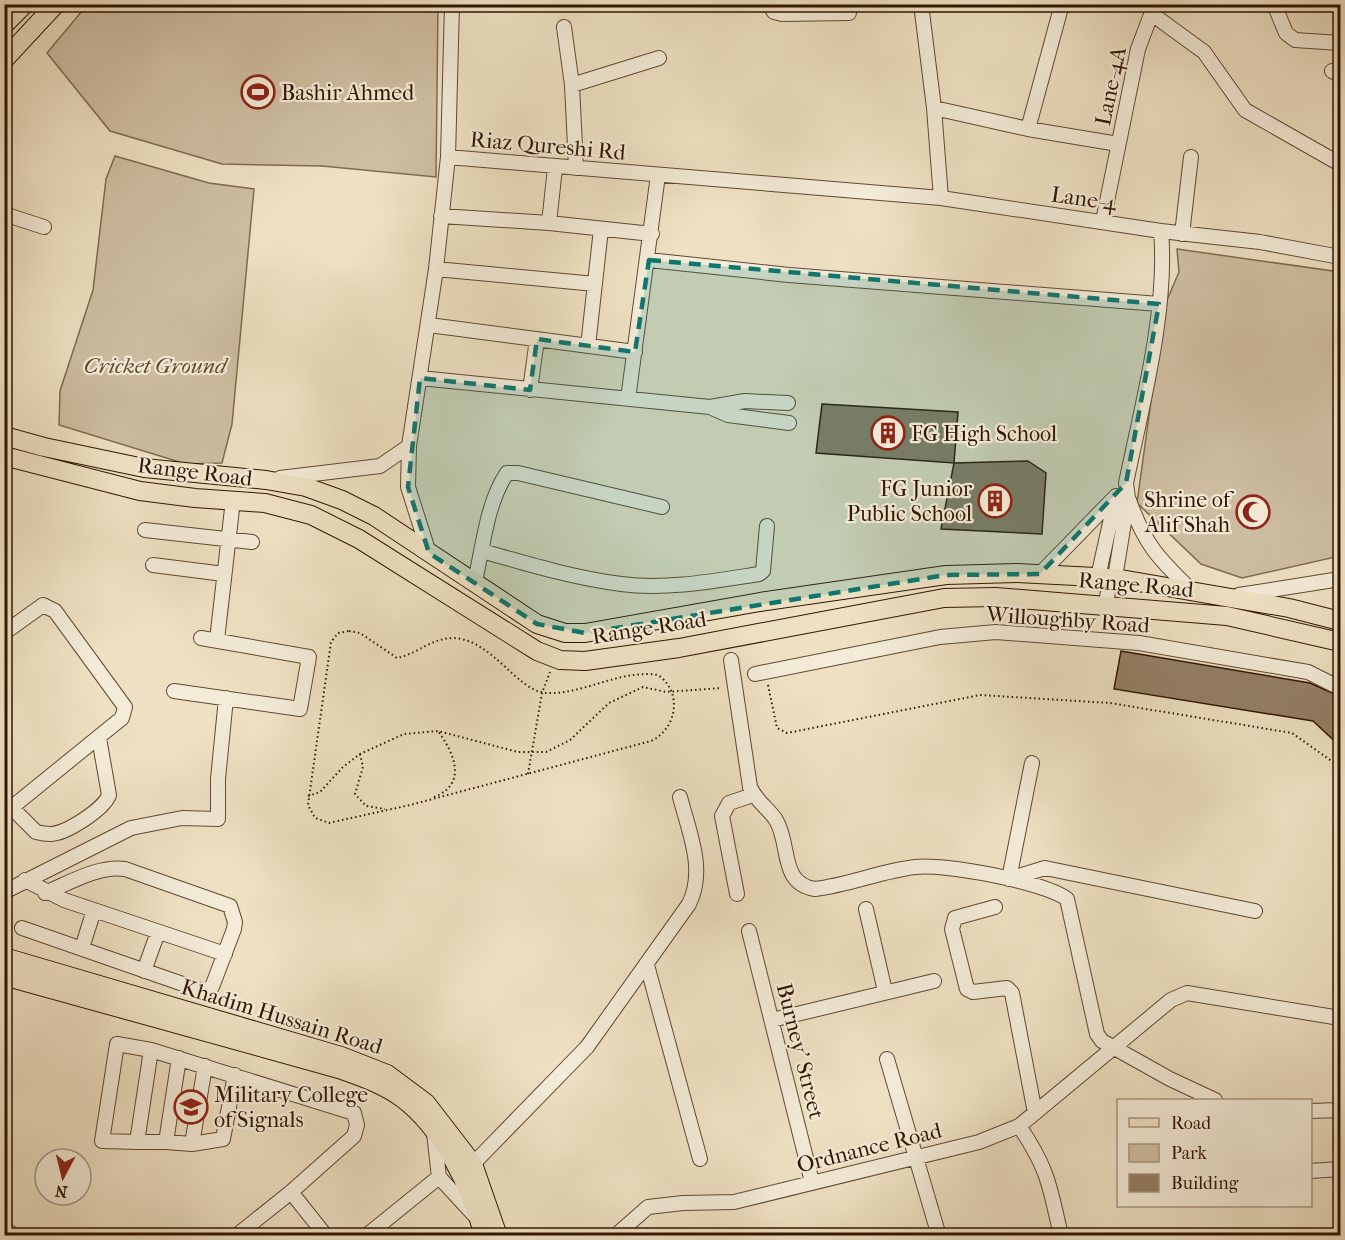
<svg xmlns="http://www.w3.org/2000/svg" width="1345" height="1240" viewBox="0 0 1345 1240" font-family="'IM FELL French Canon',serif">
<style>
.green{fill:#cebea2;stroke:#806a52;stroke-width:1.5}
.building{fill:#937f66;stroke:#311501;stroke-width:1.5}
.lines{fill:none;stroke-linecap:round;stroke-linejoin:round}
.minor-casing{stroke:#604832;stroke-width:16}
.major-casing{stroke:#311501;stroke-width:20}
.path{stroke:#311501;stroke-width:2;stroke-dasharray:1.5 3;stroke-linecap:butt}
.minor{stroke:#f4ecd8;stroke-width:14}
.major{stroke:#eee1c3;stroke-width:18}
.marked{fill:#0f766e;fill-opacity:0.2;stroke:#0f766e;stroke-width:4.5;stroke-dasharray:12 8;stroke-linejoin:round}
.labels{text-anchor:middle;stroke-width:4.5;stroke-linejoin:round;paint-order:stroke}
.street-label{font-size:22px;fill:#311501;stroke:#f4ecd8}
.poi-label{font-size:22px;fill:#311501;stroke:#f4ecd8;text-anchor:start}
.park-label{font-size:22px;font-style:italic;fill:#604831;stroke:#f4ecd8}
</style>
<rect width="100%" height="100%" fill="#eee1c3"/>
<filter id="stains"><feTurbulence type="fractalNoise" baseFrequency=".00333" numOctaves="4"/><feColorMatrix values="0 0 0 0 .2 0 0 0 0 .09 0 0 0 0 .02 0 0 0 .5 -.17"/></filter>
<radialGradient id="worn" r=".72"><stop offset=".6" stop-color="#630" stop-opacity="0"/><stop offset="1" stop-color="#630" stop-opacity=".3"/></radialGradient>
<!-- green -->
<path class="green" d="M87,5H438L436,177L322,166L222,164L110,131L47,53Z
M115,156L209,183L254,189L232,424L222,463L186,464L59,425L60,391L93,290L106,179Z
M1177,249L1340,272V556L1242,578L1201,564L1137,503L1164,307L1179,272Z"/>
<!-- building -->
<path class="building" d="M822,404L958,412L954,463L816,453Z
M1028,461L1046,473L1042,534L941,529L954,463Z
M1121,651L1310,683L1341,697V747L1313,721L1114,689Z"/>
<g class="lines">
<defs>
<path id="minor" d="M769,4L774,12L782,14L849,13
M921,4L934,108L941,198L1161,231C1168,309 1142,406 1126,483L1128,498L1115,578
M1274,4L1286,33L1295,40L1340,43
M1152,14L1204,52L1245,110L1340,164
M564,27L572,85L576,168
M1332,71L1340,75
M572,85L659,58
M934,108L1028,129L1118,144
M1028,129L1062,4
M448,157L452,4
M4,214L44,227
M441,216L549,223L652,234
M1103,221L1138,49L1155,4
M549,223L555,168
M1161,231L1260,242L1340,257
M1182,234L1191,157
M649,260L789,275L1159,304
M436,269L595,284
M429,325L635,352
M588,346L601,229
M420,378L710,407L745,401L788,403
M530,390L537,339
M628,399L658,175
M712,408L728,415L789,423
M280,478L380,466L409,446
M1129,500C1145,545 1158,558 1191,590
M145,530L252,542
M482,551C528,564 574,578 621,584C666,590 714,581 759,574L763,571L767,526
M429,553L408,487L409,446L436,269L448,157L941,198
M153,565L224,574
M1040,574L1116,496
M1098,577L1116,496
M475,581C483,547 487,502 507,473H518L662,507
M1239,595L1340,579
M1106,604L1110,578
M4,633L43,605L55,611L125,707L122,718L11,808
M217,640L233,500
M731,660L750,787C756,801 768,808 776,820C791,845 779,883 815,889C849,885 881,871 915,867C943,863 1045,882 1067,899L1097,1034L1102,1041L1170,1079L1215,1100
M755,674L940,637L996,632L1139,643L1308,672L1340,688
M174,691L300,709L309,657L201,638
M4,800L36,832C40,833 46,834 50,834C66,834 104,809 109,795L99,738
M1009,879L1045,868L1255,911
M1009,879L1032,763
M25,880L64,900L225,954
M4,892L131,828L182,818L218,819V779L226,698
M737,894L722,816L729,803L753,795
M995,907L955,918L952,929L967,989L973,992L1007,988L1012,993L1035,1113
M866,909L885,991
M22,928L203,991L212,987L234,929L235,922L230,906L125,869C99,865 69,883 45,893
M749,931L812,1182
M82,948L94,910
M647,965L700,1159
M144,971L158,932
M772,1020L934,981
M151,1050L137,1142L102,1141L117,1044L151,1050L354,1113L357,1125L354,1136L291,1192L236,1236
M887,1059L939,1236
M1310,1111L1340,1110
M1019,1126C1048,1168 1050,1187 1061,1236
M434,1133L439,1177
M137,1142H166L179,1058
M166,1142L192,1144L205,1066
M192,1144L223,1139L235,1075
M473,1164L587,1047L689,904C706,870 689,832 680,797
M1310,1171L1340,1169
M291,1192L326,1236
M11,1236V1233
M366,1236L439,1177L476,1217
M615,1236L648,1207L683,1203L734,1202L979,1142L1019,1126L1171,1000L1187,993L1340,1018"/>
<path id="major" d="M4,25L25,4
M4,60L56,4
M4,436L44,447L144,468L266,480L306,487L342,500L374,516L537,624L565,633H585L760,602L946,575L1017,573L1115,578L1289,608L1340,621
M4,456L140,491L195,498L265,503L311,515L359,539L537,651L560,660L585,661L679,648L944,598L996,597L1227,616L1340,642
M4,957L341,1056L387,1074L426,1103L473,1164L498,1236
M4,976L339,1069C361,1077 383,1084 402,1098C443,1129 471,1187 484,1236"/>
</defs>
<!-- minor casing -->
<use href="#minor" class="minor-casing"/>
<!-- major casing -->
<use href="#major" class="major-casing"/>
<!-- path -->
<path class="path" d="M349,631L360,633L397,658C417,654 432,638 453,638C492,639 517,691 546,693C583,695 620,669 658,675C683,692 677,729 651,741L410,805L329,823L315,818L308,805L331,642L338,633Z
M768,685L777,728L787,733L980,695L1110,703L1292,733L1333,762
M360,754L363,767L355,794L366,806L385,809
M528,774L542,693L550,672
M308,796L320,792L343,767L360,754L404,734L438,731L518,752H546L570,740L609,703L643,687L666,692L721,688
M434,797C468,784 454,753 438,731"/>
<!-- minor -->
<use href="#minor" class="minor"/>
<!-- major -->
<use href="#major" class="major"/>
</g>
<!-- marked area -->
<path class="marked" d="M649,260L1159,304L1126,483L1040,574L946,575L585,633L537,624L429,553L408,487L420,378L530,390L537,339L635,352Z"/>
<!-- icons -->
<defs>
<symbol id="stadium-ring" viewBox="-11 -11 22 22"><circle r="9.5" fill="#f4ecd8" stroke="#8f2418" stroke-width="1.5"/><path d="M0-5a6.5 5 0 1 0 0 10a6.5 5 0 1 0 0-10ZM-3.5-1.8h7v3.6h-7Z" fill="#8f2418"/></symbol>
<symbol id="building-ring" viewBox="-11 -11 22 22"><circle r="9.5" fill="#f4ecd8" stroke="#8f2418" stroke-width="1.5"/><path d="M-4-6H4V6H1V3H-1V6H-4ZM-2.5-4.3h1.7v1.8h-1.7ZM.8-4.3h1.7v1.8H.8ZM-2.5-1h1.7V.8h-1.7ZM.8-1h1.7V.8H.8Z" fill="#8f2418"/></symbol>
<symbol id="mosque-ring" viewBox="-11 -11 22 22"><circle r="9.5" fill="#f4ecd8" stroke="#8f2418" stroke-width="1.5"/><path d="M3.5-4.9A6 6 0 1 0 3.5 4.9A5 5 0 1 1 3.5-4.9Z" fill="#8f2418"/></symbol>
<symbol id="university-ring" viewBox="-11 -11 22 22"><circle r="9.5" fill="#f4ecd8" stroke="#8f2418" stroke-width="1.5"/><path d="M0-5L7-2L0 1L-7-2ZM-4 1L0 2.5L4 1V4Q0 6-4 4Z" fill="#8f2418"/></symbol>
</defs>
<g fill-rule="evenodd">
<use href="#stadium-ring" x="239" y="73" width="38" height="38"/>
<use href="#building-ring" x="869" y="414" width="38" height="38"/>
<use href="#building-ring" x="976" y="482" width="38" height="38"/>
<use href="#mosque-ring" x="1234" y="493" width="38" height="38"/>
<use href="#university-ring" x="172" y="1088" width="38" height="38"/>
</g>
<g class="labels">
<!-- street labels -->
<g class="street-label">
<text transform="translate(1110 86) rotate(-78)" y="8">Lane-4A</text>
<text transform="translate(548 145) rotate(5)" y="8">Riaz Qureshi Rd</text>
<text transform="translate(1084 198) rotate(8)" y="8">Lane-4</text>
<text transform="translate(195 471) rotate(7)" y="8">Range Road</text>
<text transform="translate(1136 584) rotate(5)" y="8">Range Road</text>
<text transform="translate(1068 619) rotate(4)" y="8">Willoughby Road</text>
<text transform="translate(649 627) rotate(-9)" y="8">Range Road</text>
<text transform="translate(282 1016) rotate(17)" y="8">Khadim Hussain Road</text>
<text transform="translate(801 1051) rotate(76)" y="8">Burney' Street</text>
<text transform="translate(869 1147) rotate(-14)" y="8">Ordnance Road</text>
</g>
<!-- poi labels -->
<g class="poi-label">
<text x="281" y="100">Bashir Ahmed</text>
<text x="911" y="441">FG High School</text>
<text x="972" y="496" text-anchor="end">FG Junior<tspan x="972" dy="25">Public School</tspan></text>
<text x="1230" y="507" text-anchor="end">Shrine of<tspan x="1230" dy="25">Alif Shah</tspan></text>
<text x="214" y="1102">Military College<tspan x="214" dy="25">of Signals</tspan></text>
</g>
<!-- park labels -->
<g class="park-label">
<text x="155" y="373">Cricket Ground</text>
</g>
</g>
<!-- margin -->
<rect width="1345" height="1240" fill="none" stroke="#eee1c3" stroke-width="24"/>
<rect x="6" y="6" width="1333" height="1228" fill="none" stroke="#311501" stroke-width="3"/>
<rect x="12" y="12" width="1321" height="1216" fill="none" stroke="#311501" stroke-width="1.5"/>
<!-- legend -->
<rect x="1117" y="1099" width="195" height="108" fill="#f4ecd8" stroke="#a69682" stroke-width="1.5"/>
<rect x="1129" y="1118" width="30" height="9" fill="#eee1c3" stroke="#a69682" stroke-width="1.5"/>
<text x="1171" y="1129" font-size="18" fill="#311501">Road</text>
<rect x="1129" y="1144" width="30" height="18" fill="#cebea2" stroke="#a69682" stroke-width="1.5"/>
<text x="1171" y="1159" font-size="18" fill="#311501">Park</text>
<rect x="1129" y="1174" width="30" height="18" fill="#937f66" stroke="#a69682" stroke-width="1.5"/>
<text x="1171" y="1189" font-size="18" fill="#311501">Building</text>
<!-- north arrow -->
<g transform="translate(63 1177) rotate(187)"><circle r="28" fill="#f4ecd8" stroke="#a69682" stroke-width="1.5"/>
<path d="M0-4.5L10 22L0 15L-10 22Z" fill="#8f2418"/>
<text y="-9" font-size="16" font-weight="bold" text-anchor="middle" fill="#311501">N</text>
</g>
<rect width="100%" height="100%" filter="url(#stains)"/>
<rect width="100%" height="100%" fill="url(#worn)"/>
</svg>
